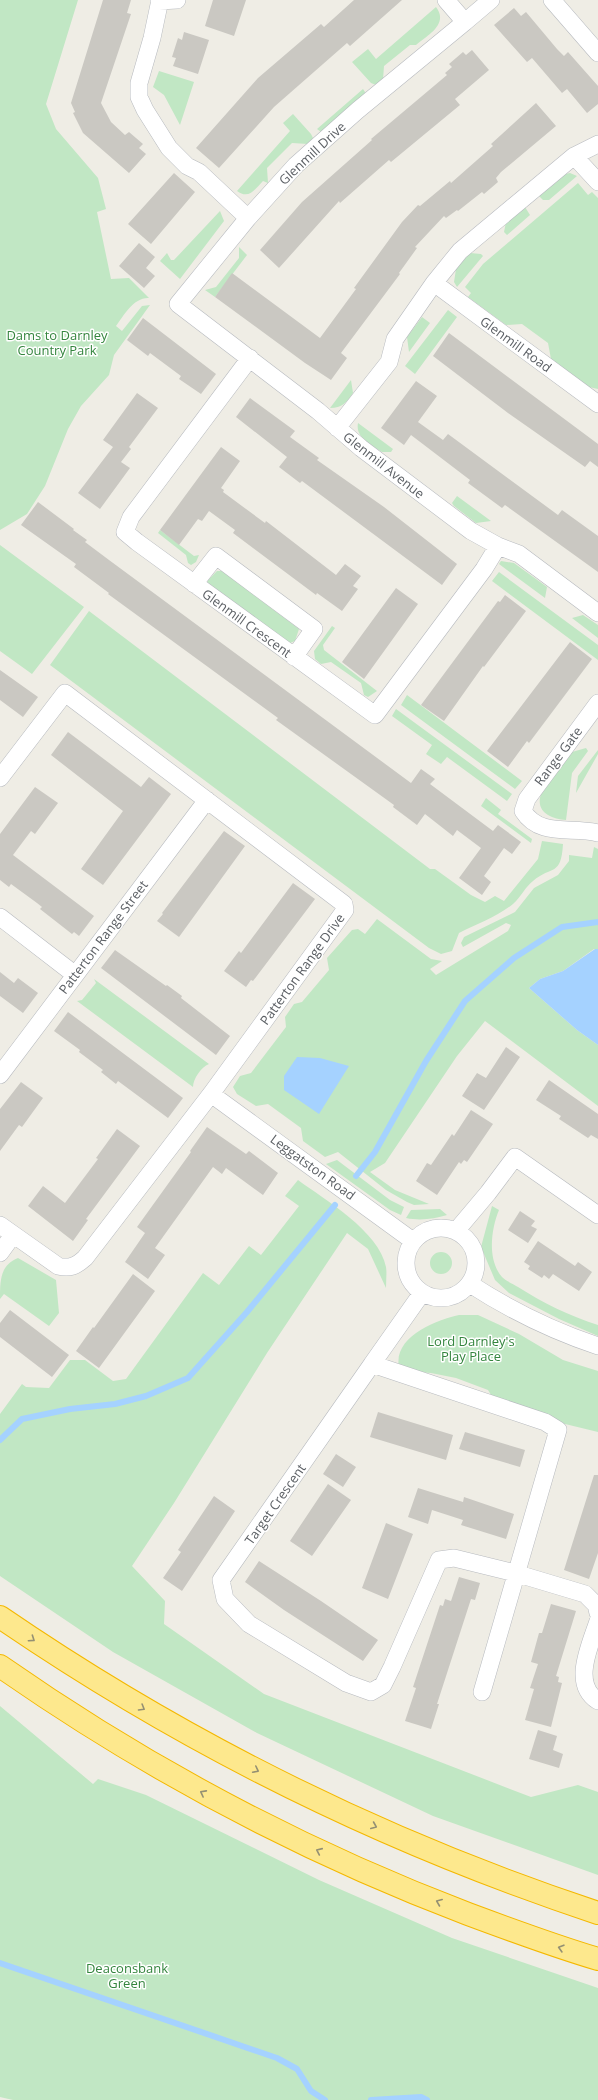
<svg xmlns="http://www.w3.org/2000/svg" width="598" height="2100" viewBox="0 0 598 2100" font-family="'Open Sans',sans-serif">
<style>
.green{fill:#c1e7c4}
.water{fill:#a5d2ff}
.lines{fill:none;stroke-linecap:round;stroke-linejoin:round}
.stream{stroke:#a5d2ff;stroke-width:6}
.building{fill:#cac8c2}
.minor-casing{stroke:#b7babf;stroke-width:18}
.motorway-casing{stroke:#f4b800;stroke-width:24}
.minor{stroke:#fff;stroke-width:17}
.motorway{stroke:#fde88d;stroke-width:22}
.oneway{stroke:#949073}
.labels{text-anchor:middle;stroke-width:3;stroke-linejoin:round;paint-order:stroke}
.street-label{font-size:13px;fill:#5c6065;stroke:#fff}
.park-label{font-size:13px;fill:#34853e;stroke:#fff}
</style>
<rect width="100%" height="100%" fill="#efede5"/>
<!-- green -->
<path class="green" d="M0,0H78L46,104L56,129L98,178L106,209L97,212L111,279L129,278L149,298C134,297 124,315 116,326L122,331L142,306L150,305L114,355L109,375L81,406L68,429L45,486L27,514L0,530Z
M436,7C449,24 428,35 416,45H410L384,66L383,80L376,85L371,83L352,62L368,49L376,59Z
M159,71L194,82L180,125L164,95L153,87Z
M363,89L365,92L364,98L321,132L317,129Z
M293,114L311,134L313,138L308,144L292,143L267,168L268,183L263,181C255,189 249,200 237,191L290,131L283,123Z
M570,173L577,176L549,200H543L538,195L561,175Z
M578,183L588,195L592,192L598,198V389L589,387L551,359L548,343L522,324L506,325L468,297L471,293L465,287L483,264Z
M525,207L530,215L507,235L504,232L506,222Z
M220,211L224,221L180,279L160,261L167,253L171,260H174Z
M239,247L247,255L215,297L205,290L216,287L239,258Z
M470,253L481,254L483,256L457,287L454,282L456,269Z
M448,310L457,317L415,374L405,366Z
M422,317L430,323L409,352L407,337Z
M351,380L353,393C347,402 342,408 330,408Z
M358,423L393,449L391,452H382C372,445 355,438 358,423Z
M457,496L491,521L476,523L454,506L452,503Z
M160,530L194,556L199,555L196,562L191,565L188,563L186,555L158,533Z
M0,545L84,607L32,674L0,651Z
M501,561L514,563L547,587L545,598L499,564Z
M217,571H222L299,629L295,641L290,643L210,586L207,581Z
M499,572L598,645V660L492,581Z
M89,611L430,869H435L471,895L485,902L495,896L504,901L538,859L542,841L563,844C561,877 552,865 533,881C525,887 521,897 513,904C497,917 477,924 459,933L452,951L441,954L429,948L50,665Z
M583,615L598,625V638L572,618Z
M332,626L335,628L323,645L324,650L377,691L368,697L364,695L361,683L331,662L321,664L315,659L314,651Z
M407,695L522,781L515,789L401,705Z
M396,709L512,794L507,801L447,757L441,764L426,754L432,745L392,716Z
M586,748L588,751L572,773L566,820C551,819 535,812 541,794L572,752Z
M598,750V754L576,793L578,776Z
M486,798L501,810L498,814L532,839L531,843L481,806Z
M594,847L598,849V949H594L563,971L540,979L529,988L577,1030L598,1045V1106L485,1021L457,1056L385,1163L370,1172L395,1190L429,1204L414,1205L407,1202L386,1190L338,1152L325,1157L303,1141L301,1128L268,1104L256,1106L237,1094L233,1087L240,1076L251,1073L286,1027L285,1017L294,1004L302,1002L329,970L327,958L352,930L358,929L365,934L377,919L431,959L442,961L430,969L436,975L508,931L511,925L506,923L463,947L461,943L464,937L515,912L534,888L558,875L569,861V855L592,858Z
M94,979L209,1064C201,1067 193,1079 193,1087L77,1001L82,1000L96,983Z
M337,1160L390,1200L404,1207L401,1215L390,1210L326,1164Z
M298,1180C325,1200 379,1231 386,1267C387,1273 386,1281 386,1288L368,1249L347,1233L267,1353L174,1503L132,1566L165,1601L164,1624L264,1694L531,1797L578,1785L598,1792V1875L433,1816L257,1733L113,1652L0,1576V1414L22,1384L26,1387L49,1388L70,1360H85L113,1381L126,1379L203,1273L219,1285L249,1246L261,1255L299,1206L285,1196Z
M492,1206L499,1210C491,1229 487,1260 502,1277C506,1281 513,1284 518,1287C543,1303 570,1316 598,1325V1336L559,1319L509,1293L495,1280L481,1247Z
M440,1209L447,1215C434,1219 420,1221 406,1218L411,1210Z
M430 1263a11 11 0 1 1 22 0a11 11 0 1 1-22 0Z
M18,1258L56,1280L59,1313L49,1326L4,1294L0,1299C0,1281 0,1265 18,1258Z
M459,1315H478L519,1334L563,1360L598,1371V1432L561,1423L494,1400L488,1390L456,1378L431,1373L417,1372L399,1367C393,1337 436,1320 459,1315Z
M0,1706L93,1784L98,1779L146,1795L319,1880L452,1938L598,1988V2100H13L0,2097Z"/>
<!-- water -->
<path class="water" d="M595,949H598V1045L577,1030L529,988L540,979L563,971Z
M297,1057L320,1058L349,1066L319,1114L284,1090V1076Z"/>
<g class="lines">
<!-- stream -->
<path class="stream" d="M356,1176L375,1152L426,1061L465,1001L514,958L562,927L598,922
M0,1440L22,1419L70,1409L115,1404L146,1396L188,1378L247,1312L335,1205
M0,1963L277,2058L297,2069L311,2091L325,2100
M371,2100L421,2097L427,2100"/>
</g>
<!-- building -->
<path class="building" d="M103,0H131L127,13L131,14L101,103L111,122L125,135L129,132L143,144L139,148L146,154L129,173L83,133L73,113L75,112L71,103Z
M213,0H246L234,36L205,26Z
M354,0H402L350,46L347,43L274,107L219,168L196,148L258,78L321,24L324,27Z
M514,8L521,16L526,12L557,49L564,56L568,52L598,86V104L587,113L567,89L562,93L532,58L527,62L494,25Z
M184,32L209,40L198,74L173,66L176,58L172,57L178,38L182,40Z
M472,50L489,70L455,99L460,105L391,162L389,160L340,203L339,201L279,268L260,250L302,202L372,140L371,139L447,75L445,73L452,67L449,64L463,52L466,55Z
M536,103L556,126L501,172L496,178L498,182L484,194L482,192L458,211L457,210L446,218L444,216L415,247L417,248L399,273L400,274L341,353L347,358L331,380L305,363L215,297L232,273L320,338L356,289L354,288L402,222L418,205L420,206L450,181L451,183L493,146L491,144Z
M174,173L195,192L151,244L128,224Z
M139,243L155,257L146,268L155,276L144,288L119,266Z
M143,318L216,374L201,394L179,379L181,376L150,353L148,356L127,340Z
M449,333L598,444V467L590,461L585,467L508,413L433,356Z
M416,381L437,396L418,422L443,440L448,434L558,515L562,510L598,536V572L505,505L502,508L468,483L470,480L411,435L404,445L381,428Z
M137,393L158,408L129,447L131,449L121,462L130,468L100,509L78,493L113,447L103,440Z
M250,398L295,431L290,437L319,458L317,460L384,507L457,564L442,585L302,481L300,483L279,467L287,457L236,417Z
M221,447L240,461L221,488L224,490L223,492L265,523L266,521L336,575L345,564L361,576L353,586L358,589L342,611L317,593L316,595L245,542L233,533L235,530L209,511L202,521L198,519L179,545L160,530Z
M38,502L74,529L73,530L87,540L85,542L109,560L411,783L421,769L435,779L430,784L493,831L498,825L521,842L512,854L504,848L484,876L491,882L482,895L459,878L481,848L457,830L453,836L425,814L417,825L393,807L394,805L276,720L278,718L108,594L109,593L74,567L76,564L21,525Z
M396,588L418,604L364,679L342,662Z
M505,595L526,611L484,667L483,666L444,721L421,705L498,601L500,602Z
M570,642L592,659L529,743L527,741L508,767L487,751Z
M0,670L38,697L23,717L0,700Z
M68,732L141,787L149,777L171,794L103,885L81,869L123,811L51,755Z
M35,787L58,803L35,834L31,831L13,855L94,916L79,936L74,932L72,934L40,909L42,907L37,903L11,884L9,887L0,880V834Z
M224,831L245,846L179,937L157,921L163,914L162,913Z
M293,883L315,899L253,981L251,980L246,987L224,971L239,951L241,953Z
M115,950L166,986L167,985L182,996L181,998L230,1036L216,1055L101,968Z
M0,972L14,983L18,978L38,993L23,1013L0,996Z
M68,1012L183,1098L168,1118L118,1081L116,1084L101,1072L103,1070L79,1052L80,1050L54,1031Z
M506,1047L520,1057L484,1110L462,1096L477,1073L486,1078Z
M549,1080L598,1114V1139L591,1135L588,1138L559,1119L561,1116L536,1100Z
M21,1082L43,1098L22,1127L19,1125L0,1151V1109Z
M471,1110L493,1124L467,1162L464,1160L461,1164L459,1162L437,1195L416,1181L427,1163L431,1165L452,1134L454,1136Z
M207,1127L246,1154L249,1151L278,1173L263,1195L226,1168L222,1174L213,1167L155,1248L165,1255L148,1279L125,1262L145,1233L137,1227L191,1152L190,1151Z
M117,1129L140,1146L86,1219L88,1220L73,1241L28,1206L43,1186L65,1203L98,1159L96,1158Z
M520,1211L535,1221L531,1226L537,1229L528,1243L508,1230Z
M538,1241L575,1266L578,1262L592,1272L579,1291L553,1274L549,1279L544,1275L542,1278L528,1269L530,1266L524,1262Z
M133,1274L155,1291L99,1368L76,1351L93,1327L94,1328Z
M10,1310L69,1355L52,1377L0,1337V1323Z
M378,1412L453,1435L446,1460L370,1437Z
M465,1432L525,1450L520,1467L459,1449Z
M336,1454L356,1467L343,1487L323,1474Z
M594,1475H598V1553L589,1579L564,1570Z
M328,1484L351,1500L312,1556L290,1541Z
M418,1488L463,1502L464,1497L514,1514L506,1539L461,1525L463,1520L432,1510L428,1524L408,1517Z
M214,1496L235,1511L182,1591L163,1578L181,1552L178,1550Z
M386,1523L413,1534L388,1599L362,1588Z
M259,1561L321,1601L378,1640L363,1661L284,1610L245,1582Z
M459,1577L480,1583L475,1600L471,1599L437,1704H439L431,1729L405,1721L416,1688L413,1687L440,1605L443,1606L445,1599L451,1601Z
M551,1604L576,1611L556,1676L559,1677L558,1682L562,1683L551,1727L525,1720L534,1689L530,1688L538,1664L531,1662L539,1633H542Z
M538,1730L557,1736L553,1750L563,1754L559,1768L529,1759Z"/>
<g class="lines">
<defs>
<path id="minor" d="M160,0L152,38L139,83V97L145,110L169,148L187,166L199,172L248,218
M446,0L465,22L491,0
M552,0L598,53
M159,1L177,0
M465,22L358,110L296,165L248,218L178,304L318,411L361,448L471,531L498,546L519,554L598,613
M574,156L598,182
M434,283L598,404
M250,358L131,517L125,532L137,542L375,715L484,569L498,546
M337,428L389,362L395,339L434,283L460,251L574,156L598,144
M194,584L216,556L314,629L294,657
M598,703L527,799L523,811C540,838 572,826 598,833
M0,778L65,693L344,904L345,910L211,1094L85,1258C76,1266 70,1269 58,1266L0,1225
M0,917L74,974
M0,1075L207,800
M211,1094L413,1241
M406 1263a35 35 0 1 1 70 0a35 35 0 1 1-70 0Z
M456,1231L488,1193L515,1157L598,1215
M0,1253L13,1235
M470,1284C510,1310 553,1331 598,1346
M372,1364L422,1293
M598,1621C590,1646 571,1684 598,1701
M482,1692L558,1430L545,1422L372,1364L221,1580L225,1599L249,1624L346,1683L371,1692L383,1685L392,1667L439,1560L454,1558L515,1573L585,1594L596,1605L598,1613"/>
<path id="motorway" d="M0,1617C184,1743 386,1843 598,1913
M0,1666C146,1768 302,1851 468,1914C511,1930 554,1946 598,1959"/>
</defs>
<!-- minor casing -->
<use href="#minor" class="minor-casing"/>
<!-- motorway casing -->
<use href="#motorway" class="motorway-casing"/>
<!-- minor -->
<use href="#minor" class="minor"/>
<!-- motorway -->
<use href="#motorway" class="motorway"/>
</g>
<!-- one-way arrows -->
<defs><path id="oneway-chevron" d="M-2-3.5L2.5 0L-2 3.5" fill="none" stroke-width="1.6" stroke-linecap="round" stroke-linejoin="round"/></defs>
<g class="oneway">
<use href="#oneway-chevron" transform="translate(32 1639) rotate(34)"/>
<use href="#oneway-chevron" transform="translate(142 1708) rotate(31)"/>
<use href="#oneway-chevron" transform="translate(256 1770) rotate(27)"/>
<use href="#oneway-chevron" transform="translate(203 1793) rotate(-152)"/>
<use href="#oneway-chevron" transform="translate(374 1826) rotate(23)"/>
<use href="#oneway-chevron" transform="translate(319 1851) rotate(-156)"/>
<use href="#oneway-chevron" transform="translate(439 1902) rotate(-158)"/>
<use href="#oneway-chevron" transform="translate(561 1948) rotate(-164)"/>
</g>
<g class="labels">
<!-- street labels -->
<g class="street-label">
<text transform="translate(312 153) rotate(-43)" y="5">Glenmill Drive</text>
<text transform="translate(516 344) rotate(36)" y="5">Glenmill Road</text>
<text transform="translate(384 465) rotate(38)" y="5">Glenmill Avenue</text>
<text transform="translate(247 623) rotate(36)" y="5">Glenmill Crescent</text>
<text transform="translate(558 756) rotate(-53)" y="5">Range Gate</text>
<text transform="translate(103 937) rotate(-53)" y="5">Patterton Range Street</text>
<text transform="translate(302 969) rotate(-54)" y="5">Patterton Range Drive</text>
<text transform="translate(313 1167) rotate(36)" y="5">Leggatston Road</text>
<text transform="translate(275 1504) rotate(-55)" y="5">Target Crescent</text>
</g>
<!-- park labels -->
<g class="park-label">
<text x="57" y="340">Dams to Darnley<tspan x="57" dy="15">Country Park</tspan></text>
<text x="471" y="1346">Lord Darnley's<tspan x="471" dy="15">Play Place</tspan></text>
<text x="127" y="1973">Deaconsbank<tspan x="127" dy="15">Green</tspan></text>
</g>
</g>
</svg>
